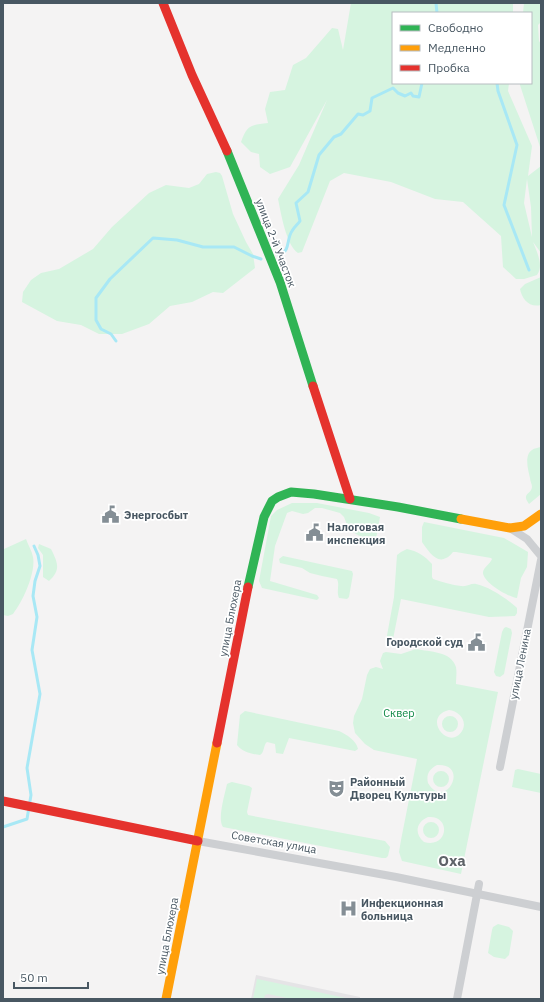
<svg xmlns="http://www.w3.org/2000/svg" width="544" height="1002" viewBox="0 0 544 1002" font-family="'IBM Plex Sans',sans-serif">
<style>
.education{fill:#e5e4e6}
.green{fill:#d6f4e0;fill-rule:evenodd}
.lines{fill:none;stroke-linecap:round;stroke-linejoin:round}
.stream{stroke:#a8e8f5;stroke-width:3}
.street{stroke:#cdcfd2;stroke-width:8}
.fast{stroke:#30b455;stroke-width:9}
.slow{stroke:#ff9f0a;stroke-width:9}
.jam{stroke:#e5322d;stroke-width:9}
.labels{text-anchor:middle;stroke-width:3.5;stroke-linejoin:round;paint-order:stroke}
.street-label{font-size:11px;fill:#485762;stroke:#fff}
.poi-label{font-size:11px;font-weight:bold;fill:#485762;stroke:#fff;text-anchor:start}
.park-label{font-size:11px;fill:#0e8845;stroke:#fff}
.district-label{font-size:15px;font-weight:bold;fill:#5e6368;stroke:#fff}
</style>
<rect width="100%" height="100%" fill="#f4f3f3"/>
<!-- education -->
<path class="education" d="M256,975L360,997V999H251Z"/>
<!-- green -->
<path class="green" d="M351,3H513V13H393V83H509L508,91L532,146L528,176L541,166V253L533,242C537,252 544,266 537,275L524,279H516L503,267L501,236L463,202L435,199L391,182L344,173L330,181L302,252L298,253C286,245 281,213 278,199L299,165L327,100L290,167L270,174L260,167L259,154L251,152L241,142C247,125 250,125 268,123L265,109L270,92L285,90L293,65L306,58L332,28L338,29L343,50ZM527,179L531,207L532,237L524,203Z
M524,3H541V22L538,25L539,41L541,44V150L520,85V83H531V13H523Z
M216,172L220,173L222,176L233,214L246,242L253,254L255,268L223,293L213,292L192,302L170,306L149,324L122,334H99L81,325L57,321L22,302L23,292L31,280L41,273L59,269L93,249L112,227L149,193L166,185L189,188L199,184L207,174Z
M541,277V305C529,308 522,299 520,289L525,284Z
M541,447V494L529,504C521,493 531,495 532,487C532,484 530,481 530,478C528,470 524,455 532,450C534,448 538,448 541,447Z
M292,503H317L369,513L380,517L376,539L372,543L349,530L344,517L340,513L322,508H315L308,513L303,514L292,511L287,513L275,546L270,581L317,595L319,598L317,600L262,588L259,581L271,516L277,510Z
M424,522L504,538L528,552L527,567L521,578L517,598C508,597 482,582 483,572C484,567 490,564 492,559L491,558L456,552H453C451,554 449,557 446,558C436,564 427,549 422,542V527Z
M26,539C28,545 32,551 33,557C36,573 23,601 13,614L8,616L3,615V551L4,549Z
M39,544L51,549C58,563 61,570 49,581L43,577V555L38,548Z
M407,549C417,551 425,556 432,564V577L433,579C442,582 452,585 461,586C467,587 471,583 476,584C488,586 509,600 517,608V613L515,616L489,617L401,599L392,644L387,645L386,641L394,597L397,555L401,552Z
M283,556L352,571L353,574L349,597L347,599L339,598C336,591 340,585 337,579L322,576L310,573L302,568L280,563L279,559Z
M506,627L511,629L512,633L504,674L500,677L496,676L494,672L502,632L504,628Z
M416,649C430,652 451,651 456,667C457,672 456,679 456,684L498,692L461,874L402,861L399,852L401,840L417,759L374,750L365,744L355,733L353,723L354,716L362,699L367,675L370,669L376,667L383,669L380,661L383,653L386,652L401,654ZM449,710C459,711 468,721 462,731C449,752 421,717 449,710ZM437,765C471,763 445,812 428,783C426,775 429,769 437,765ZM428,817C452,815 448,849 424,842C414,834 416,822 428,817Z
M245,711L339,731C347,735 356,740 358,749L355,751L289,738L283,754L276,753L275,744L267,742C263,745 265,752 260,755C252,754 242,752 237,745L240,715Z
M442 724a8 8 0 1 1 16 0a8 8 0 1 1-16 0Z
M515,770L518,769L541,774V793L512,787Z
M433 779a8 8 0 1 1 16 0a8 8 0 1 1-16 0Z
M232,782L249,786L252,788L247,812L248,815L385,841L390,847L388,856L386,858H382L223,827C217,819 225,794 227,784L229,783Z
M423 830a8 8 0 1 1 16 0a8 8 0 1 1-16 0Z
M498,924L509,927L513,931L509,955L505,959L494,957L488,953L492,930L493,927Z
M257,979L267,981L350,999H288L287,998L268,994L265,995L264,999H253Z"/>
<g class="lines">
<!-- stream -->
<path class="stream" d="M436,3L437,13
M497,83L498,91L517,145L504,205L529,270
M279,256C291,250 286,240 292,231C294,227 298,224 300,221L296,203L308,192L319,155L334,137L341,134L358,114L363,115L370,111L372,98L393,88L398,93L405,96L411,93L413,96L419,97L422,83
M116,341L111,334L101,329L96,320V298L110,279L153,238L177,240L203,247H234L252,256L261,259
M3,827L27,819L31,795L27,768L40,694L32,650L37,617L33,596L35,581L40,566L38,555L34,546"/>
<!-- street -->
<path class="street" d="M510,528L527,539L541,556
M500,767L541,560
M198,841L396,877L541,907
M457,999L479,884"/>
<!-- fast -->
<path class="fast" d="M227,151L280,282L313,386
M248,587L264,517L272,501L278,497L291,492L314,494L398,507L461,519"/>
<!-- slow -->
<path class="slow" d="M461,519L510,528L524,526L541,514
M166,999L217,743"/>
<!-- jam -->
<path class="jam" d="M163,3L192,75L227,151
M313,386L350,499
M217,743L248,587
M3,801L198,841"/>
</g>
<!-- icons -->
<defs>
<symbol id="civic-bare" viewBox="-9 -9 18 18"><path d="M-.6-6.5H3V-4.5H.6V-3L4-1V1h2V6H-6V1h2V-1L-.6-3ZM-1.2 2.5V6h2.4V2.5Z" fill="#848e95" stroke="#fff" stroke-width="2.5" paint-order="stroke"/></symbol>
<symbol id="theatre-bare" viewBox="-9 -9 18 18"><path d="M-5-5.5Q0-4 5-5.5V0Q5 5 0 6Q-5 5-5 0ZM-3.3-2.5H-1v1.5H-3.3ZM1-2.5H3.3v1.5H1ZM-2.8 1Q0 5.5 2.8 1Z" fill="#848e95" stroke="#fff" stroke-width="2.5" paint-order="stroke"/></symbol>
<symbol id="hospital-bare" viewBox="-9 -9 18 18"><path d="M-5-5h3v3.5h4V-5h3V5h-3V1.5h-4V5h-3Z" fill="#848e95" stroke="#fff" stroke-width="2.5" paint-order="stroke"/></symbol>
</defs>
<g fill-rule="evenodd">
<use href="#civic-bare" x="98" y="502" width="25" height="25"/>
<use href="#civic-bare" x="302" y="520" width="25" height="25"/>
<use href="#civic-bare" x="464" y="630" width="25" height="25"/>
<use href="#theatre-bare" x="324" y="776" width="25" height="25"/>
<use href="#hospital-bare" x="336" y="896" width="25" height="25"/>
</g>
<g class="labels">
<!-- street labels -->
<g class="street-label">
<text transform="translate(276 243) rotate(69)" y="4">улица 2-й Участок</text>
<text transform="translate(230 618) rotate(-79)" y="4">улица Блюхера</text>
<text transform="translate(520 664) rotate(-79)" y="4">улица Ленина</text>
<text transform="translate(274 842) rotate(10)" y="4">Советская улица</text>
<text transform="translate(167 936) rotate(-79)" y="4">улица Блюхера</text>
</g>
<!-- poi labels -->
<g class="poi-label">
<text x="124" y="519">Энергосбыт</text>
<text x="327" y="531">Налоговая<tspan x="327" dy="13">инспекция</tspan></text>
<text x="463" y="646" text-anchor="end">Городской суд</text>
<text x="350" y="786">Районный<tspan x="350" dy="13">Дворец Культуры</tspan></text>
<text x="361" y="907">Инфекционная<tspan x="361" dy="13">больница</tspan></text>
</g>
<!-- park labels -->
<g class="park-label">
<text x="399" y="717">Сквер</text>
</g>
<!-- district labels -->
<g class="district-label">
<text x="452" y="866">Оха</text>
</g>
</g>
<!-- border -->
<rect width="544" height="1002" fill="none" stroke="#485762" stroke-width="8"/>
<!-- legend -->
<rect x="392" y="12" width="140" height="72" fill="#ffffff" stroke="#b6bcc0"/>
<rect x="400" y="25" width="20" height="6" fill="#30b455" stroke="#b6bcc0"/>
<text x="428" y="32" font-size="12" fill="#485762">Свободно</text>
<rect x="400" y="45" width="20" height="6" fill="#ff9f0a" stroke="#b6bcc0"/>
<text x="428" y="52" font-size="12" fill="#485762">Медленно</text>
<rect x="400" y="65" width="20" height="6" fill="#e5322d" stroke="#b6bcc0"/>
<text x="428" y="72" font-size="12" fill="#485762">Пробка</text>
<!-- scale -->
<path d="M14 982v6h74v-6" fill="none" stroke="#485762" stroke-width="2"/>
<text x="20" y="982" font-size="12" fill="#485762" stroke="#ffffff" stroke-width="3" paint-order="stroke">50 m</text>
</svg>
